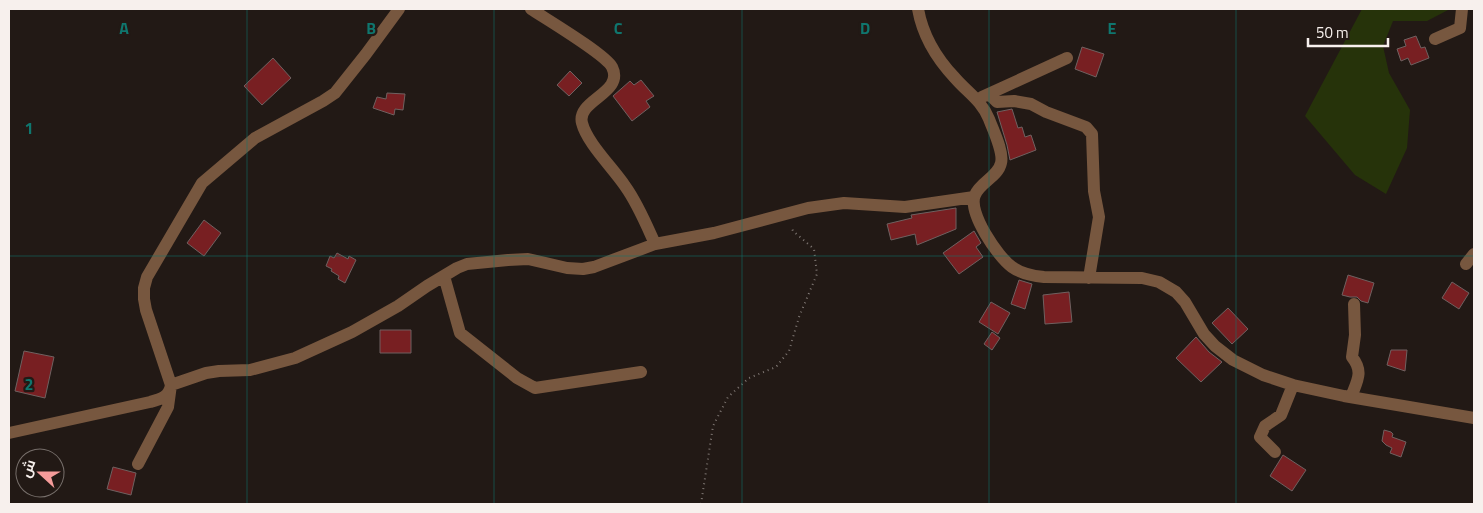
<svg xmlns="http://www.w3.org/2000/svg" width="1483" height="513" viewBox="0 0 1483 513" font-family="'Titillium Web',Cairo,sans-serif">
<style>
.green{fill:#26330a}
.building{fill:#781f22;stroke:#6f6160}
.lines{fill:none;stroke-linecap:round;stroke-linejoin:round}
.path{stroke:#7f7773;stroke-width:2;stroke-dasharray:1 4;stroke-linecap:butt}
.minor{stroke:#77573f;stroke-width:12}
.grid{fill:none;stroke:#0f766e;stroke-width:1;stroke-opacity:0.55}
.grid-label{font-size:16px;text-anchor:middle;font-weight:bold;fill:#0f766e;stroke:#221915;stroke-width:4.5;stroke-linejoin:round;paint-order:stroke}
</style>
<rect width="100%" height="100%" fill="#221915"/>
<!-- green -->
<path class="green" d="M1362,9H1450L1427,21H1393L1383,46L1389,73L1410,110L1407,148L1386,194L1355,175L1305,116Z"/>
<!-- building -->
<path class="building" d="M1416,36L1421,48L1425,47L1429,58L1411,65L1408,58L1401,61L1397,49L1406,46L1404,40Z
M1082,47L1104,54L1096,77L1075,69Z
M273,58L291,78L262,105L244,86Z
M570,71L582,83L569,96L557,85Z
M641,80L654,96L646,101L650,107L632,121L613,96L630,81L634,85Z
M387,93L405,94L403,110L395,109L394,115L373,108L377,97L386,99Z
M1012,109L1018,128L1022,127L1025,137L1031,135L1036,150L1010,160L1007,145L997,112Z
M956,208V229L917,245L915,234L891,240L887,224L912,218L911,215Z
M204,220L221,233L204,256L187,243Z
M974,231L981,243L976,247L983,257L959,274L943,253Z
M337,253L348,259L349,256L356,260L345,283L338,279L339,276L331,271L332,269L326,266L330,256L334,258Z
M1348,275L1374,283L1368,303L1361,301L1357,297H1350L1342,295Z
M1019,280L1032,284L1025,309L1011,304Z
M1452,282L1469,293L1459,309L1442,298Z
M1069,292L1072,322L1045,324L1043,295Z
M991,302L1010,313L998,334L979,322Z
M1228,308L1248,329L1232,344L1212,323Z
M380,330H411V353H380Z
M992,332L1000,338L992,350L984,344Z
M1196,337L1209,352L1222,362L1201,382L1176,358Z
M1391,350H1407L1405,371L1387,365Z
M24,351L54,357L45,398L15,391Z
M1384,430L1391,432L1393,434L1392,437L1406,442L1401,457L1390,453L1392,448L1386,445L1382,441Z
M1283,455L1306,470L1292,491L1270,476Z
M113,467L136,473L131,495L107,489Z"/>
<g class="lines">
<!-- path -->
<path class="path" d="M701,504L713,426L728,397L749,378L776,367L789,351L799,317L817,274L814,249L793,231L791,226"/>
<!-- minor -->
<path class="minor" d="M531,9C546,19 605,54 612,67C625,93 576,100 582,123C587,143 613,168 625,186C638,204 646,224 655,244
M918,9C923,37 936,58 955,78C968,93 981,100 989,119C993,130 1004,152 1001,163C998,177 980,182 975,195C967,212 998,257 1012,267C1022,274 1033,276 1044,277L1142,278L1159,282L1176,292L1185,302L1204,334L1215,346L1233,360L1263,375L1293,385L1344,396L1474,418
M1435,39L1460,28L1462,9
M989,94L997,102L1014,101L1031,104L1046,112L1086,127L1092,134L1094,191L1099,217L1089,278
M982,97L1067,58
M1466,264L1474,254
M444,276L460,333L517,378L535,388L641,372
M1351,397C1357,381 1364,372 1352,357L1355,335L1354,304
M9,433L150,402C161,399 169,397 171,385L146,310L144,299V288L147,277L202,183L255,138L323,101L335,93L366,54L399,9
M1275,452L1260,437L1265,426L1281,415L1293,385
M138,464L168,407L171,385L206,373L219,371L250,370L295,358L352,332L398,306L427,286L457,268L467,264L508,260L528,259L567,268L583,269L594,267L655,244L714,233L808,208L844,203L905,207L974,197"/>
</g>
<!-- grid -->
<path class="grid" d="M247,9V504M494,9V504M742,9V504M989,9V504M1236,9V504M9,256H1474"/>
<g class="grid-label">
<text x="124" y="34">A</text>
<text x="371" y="34">B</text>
<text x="618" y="34">C</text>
<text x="865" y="34">D</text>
<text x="1112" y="34">E</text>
<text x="29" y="134">1</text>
<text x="29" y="390">2</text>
</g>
<!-- border -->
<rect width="1483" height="513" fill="none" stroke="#f7f0ed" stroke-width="20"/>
<!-- north arrow -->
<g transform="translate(40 473) rotate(291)"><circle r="24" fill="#221915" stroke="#776f6b"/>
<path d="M0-4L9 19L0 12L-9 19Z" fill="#f59b9a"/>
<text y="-8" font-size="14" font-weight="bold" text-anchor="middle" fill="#f7f0ed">ش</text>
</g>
<!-- scale -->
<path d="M1308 38v8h80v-8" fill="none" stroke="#f7f0ed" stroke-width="2.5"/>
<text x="1316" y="38" font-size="15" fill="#f7f0ed" stroke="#221915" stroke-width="4" paint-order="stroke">50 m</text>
</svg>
